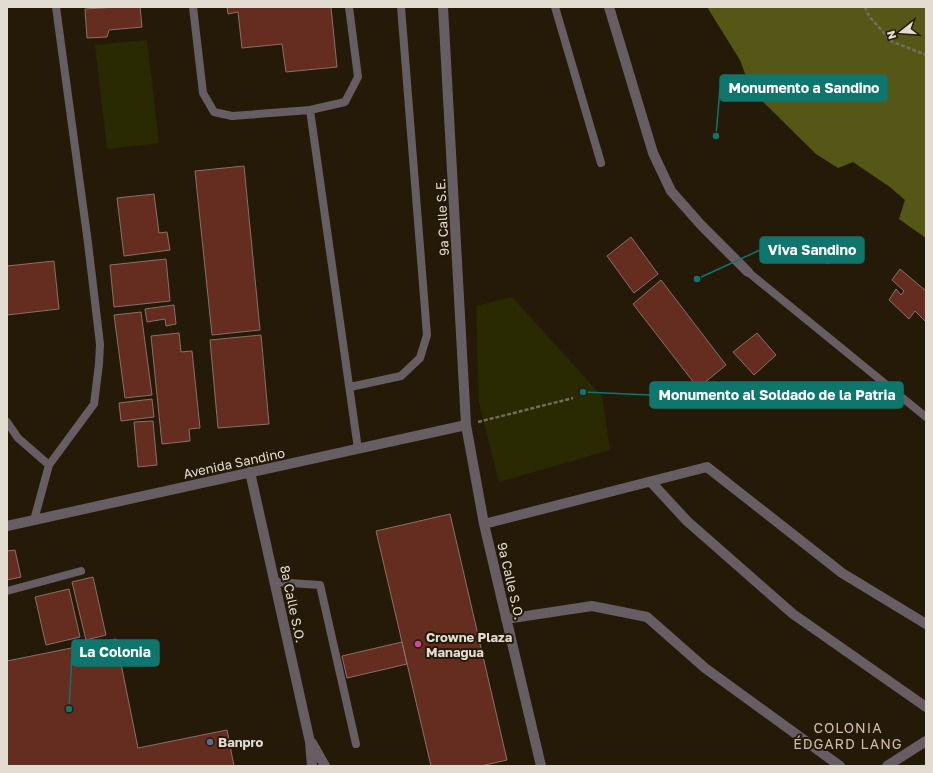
<svg xmlns="http://www.w3.org/2000/svg" width="933" height="773" viewBox="0 0 933 773" font-family="'Golos Text',sans-serif">
<style>
.green{fill:#292a01}
.forest{fill:#555717}
.building{fill:#652d1f;stroke:#8a7069}
.lines{fill:none;stroke-linecap:round;stroke-linejoin:round}
.path{stroke:#756c5c;stroke-width:2.5;stroke-dasharray:4 2;stroke-linecap:butt}
.service{stroke:#685d62;stroke-width:8}
.minor{stroke:#685d62;stroke-width:10}
.hotel-dot{fill:#d1479c;stroke:#251a08;stroke-width:1.5}
.service-dot{fill:#5c6f8a;stroke:#251a08;stroke-width:1.5}
.labels{text-anchor:middle;stroke-width:4;stroke-linejoin:round;paint-order:stroke}
.street-label{font-size:13px;fill:#e3dcd0;stroke:#251a08}
.poi-label{font-size:13px;font-weight:bold;fill:#e3dcd0;stroke:#251a08;text-anchor:start}
.neighbourhood-label{font-size:14px;letter-spacing:1px;fill:#cebfa9;stroke:#251a08}
.leader{fill:none;stroke:#0f766e;stroke-width:1.5}
.callout-dot{fill:#0f766e;stroke:#251a08;stroke-width:1.5}
.callout{fill:#0f766e;stroke:#0f766e;stroke-width:1.5}
.callout-label{font-size:14px;text-anchor:middle;font-weight:bold;fill:#fff}
</style>
<rect width="100%" height="100%" fill="#251a08"/>
<!-- green -->
<path class="green" d="M147,40L159,143L107,149L95,45Z
M512,297L602,396L610,450L499,482L479,403L476,306Z"/>
<!-- forest -->
<path class="forest" d="M707,7H926V238L899,219L905,200L890,187L853,162L838,168L816,154L751,90L740,60Z"/>
<!-- building -->
<path class="building" d="M118,7H140L142,27L109,30L107,37L87,38L85,9Z
M227,7H331L337,67L286,72L282,44L242,48L238,12L228,14Z
M244,166L260,330L212,335L195,171Z
M154,194L159,233L167,232L170,250L124,256L117,198Z
M631,237L658,274L634,293L607,256Z
M815,237L836,254L828,264L807,249Z
M166,259L170,301L114,307L110,265Z
M54,261L59,309L7,315V266Z
M900,269L926,291V322L915,311L909,319L889,300L896,289L901,295L904,291L892,280Z
M661,280L726,365L698,388L633,304Z
M174,305L176,324L166,326L165,319L147,322L145,309Z
M141,312L152,395L125,398L114,315Z
M179,333L181,352L192,351L200,428L189,429L190,441L162,444L151,336Z
M757,333L776,355L754,375L733,352Z
M261,335L269,424L218,428L210,340Z
M152,399L154,417L121,421L119,403Z
M153,421L157,465L138,467L134,422Z
M450,514L507,760L481,766H431L376,531Z
M15,550L21,577L7,580V551Z
M93,577L106,635L86,640L72,582Z
M69,589L80,637L46,645L35,597Z
M116,639L138,748L227,730L234,766H7V661Z
M402,642L407,664L347,678L342,656Z"/>
<g class="lines">
<!-- path -->
<path class="path" d="M865,7L869,16L891,41L926,55
M478,422L573,398"/>
<!-- service -->
<path class="service" d="M193,7L203,93L214,112L232,116L310,110L358,449
M555,7L601,163
M310,110L345,102L358,77L349,7
M748,272L926,417
M350,387L401,376L420,358L427,335L401,7
M7,422L18,438L49,465
M34,520L49,465L94,404L99,364L100,344L88,243L56,7
M275,582L320,585L356,744
M7,591L81,571"/>
<!-- minor -->
<path class="minor" d="M443,7L466,425L484,524L541,766
M609,7L653,153L671,191L701,225L748,272
M250,472L310,742L312,766
M651,482L687,521L793,614L926,707
M484,524L707,467L842,573L926,624
M7,526L466,425
M506,619L592,606L647,617L705,668L840,766
M312,743L325,766
M887,766L926,741"/>
</g>
<!-- markers -->
<circle class="hotel-dot" cx="418" cy="644" r="4"/>
<circle class="service-dot" cx="210" cy="742" r="4"/>
<g class="labels">
<!-- street labels -->
<g class="street-label">
<text transform="translate(442 217) rotate(-93)" y="5">9a Calle S.E.</text>
<text transform="translate(234 463) rotate(-12)" y="5">Avenida Sandino</text>
<text transform="translate(511 581) rotate(77)" y="5">9a Calle S.O.</text>
<text transform="translate(293 604) rotate(78)" y="5">8a Calle S.O.</text>
</g>
<!-- poi labels -->
<g class="poi-label">
<text x="426" y="642">Crowne Plaza<tspan x="426" dy="15">Managua</tspan></text>
<text x="218" y="747">Banpro</text>
</g>
<!-- neighbourhood labels -->
<g class="neighbourhood-label">
<text x="848" y="733">COLONIA<tspan x="848" dy="16">ÉDGARD LANG</tspan></text>
</g>
</g>
<!-- callouts -->
<path class="leader" d="M716 136L720 88M697 279L760 250M583 392L650 395M69 709L72 653"/>
<g class="callout-dot">
<circle cx="716" cy="136" r="4"/>
<circle cx="697" cy="279" r="4"/>
<circle cx="583" cy="392" r="4"/>
<circle cx="69" cy="709" r="4"/>
</g>
<g class="callout">
<rect x="720" y="75" width="167" height="26" rx="4"/>
<rect x="760" y="237" width="104" height="26" rx="4"/>
<rect x="650" y="382" width="253" height="26" rx="4"/>
<rect x="72" y="640" width="87" height="26" rx="4"/>
</g>
<g class="callout-label">
<text x="804" y="93">Monumento a Sandino</text>
<text x="812" y="255">Viva Sandino</text>
<text x="777" y="400">Monumento al Soldado de la Patria</text>
<text x="115" y="657">La Colonia</text>
</g>
<!-- border -->
<rect width="933" height="773" fill="none" stroke="#e3dcd0" stroke-width="16"/>
<!-- north arrow -->
<g transform="translate(901 32) rotate(253)" stroke="#251a08" stroke-width="3" paint-order="stroke">
<path d="M0-3L7 15L0 10L-7 15Z" fill="#e3dcd0"/>
<text y="-6" font-size="11" font-weight="bold" text-anchor="middle" fill="#e3dcd0">N</text>
</g>
</svg>
